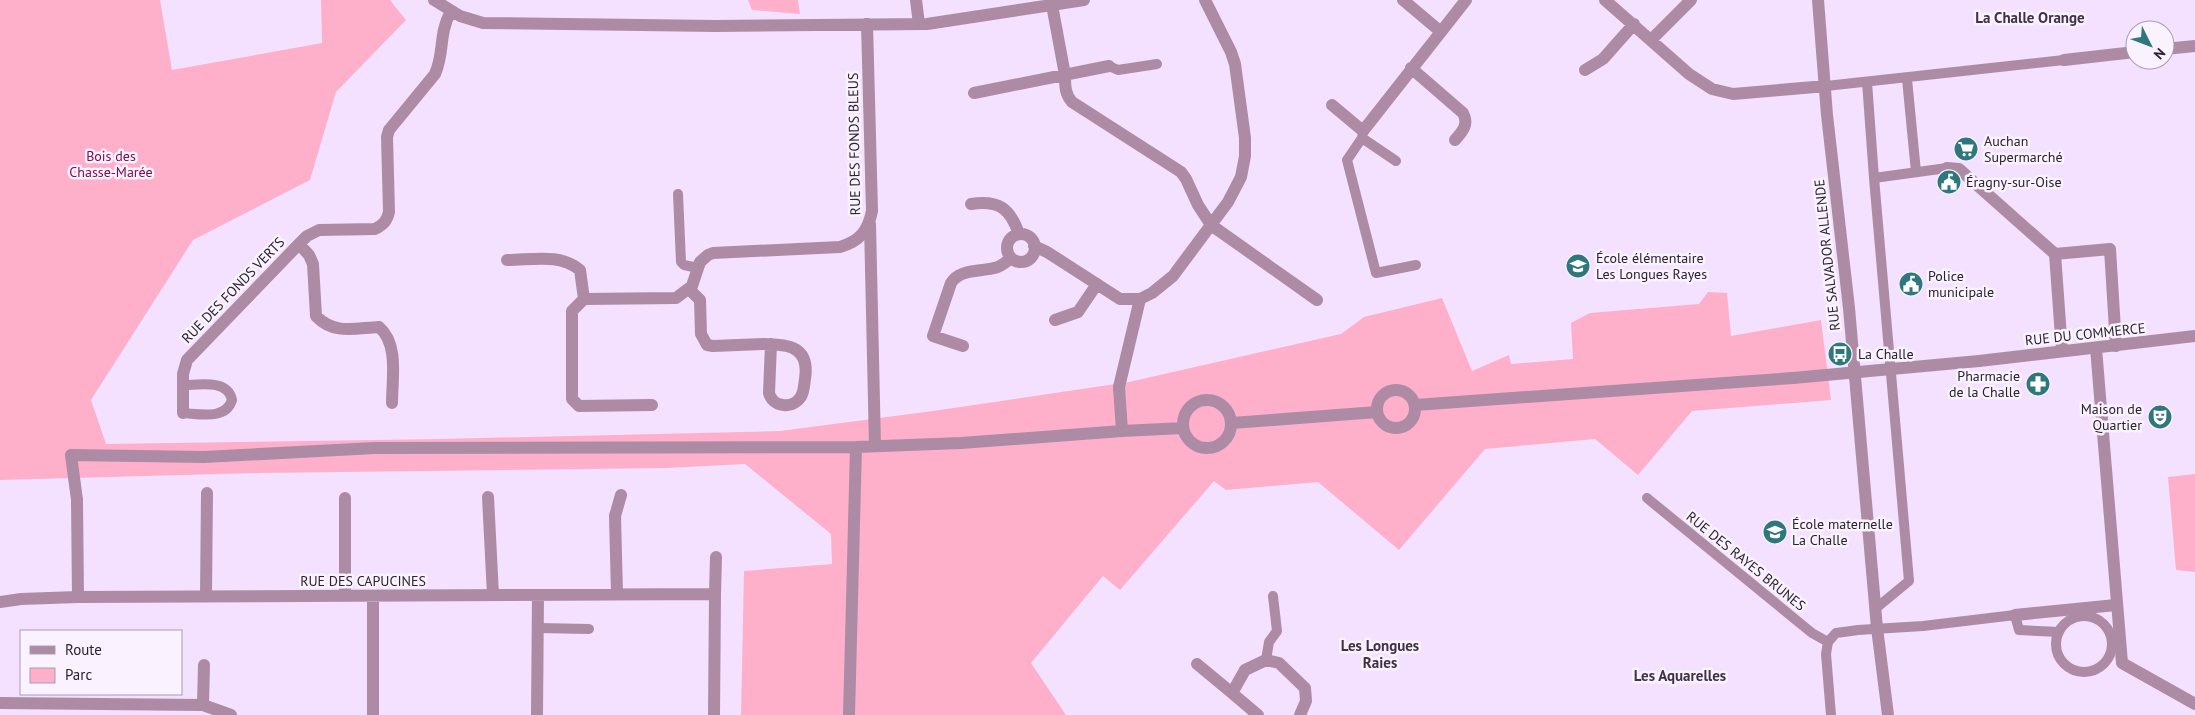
<svg xmlns="http://www.w3.org/2000/svg" width="2195" height="715" viewBox="0 0 2195 715" font-family="'PT Sans',sans-serif">
<style>
.green{fill:#feb0cb}
.lines{fill:none;stroke-linecap:round;stroke-linejoin:round}
.service{stroke:#ad8ba5;stroke-width:10}
.pedestrian{stroke:#ad8ba5;stroke-width:12}
.minor{stroke:#ad8ba5;stroke-width:12}
.pedestrian-bridge{stroke:#ad8ba5;stroke-width:12}
.labels{text-anchor:middle;stroke-width:5;stroke-linejoin:round;paint-order:stroke}
.poi-label{font-size:14px;fill:#2a232e;stroke:#faf3ff;text-anchor:start}
.street-label{font-size:14px;fill:#2a232e;stroke:#faf3ff}
.park-label{font-size:14px;fill:#810d49;stroke:#faf3ff}
.neighbourhood-label{font-size:15px;font-weight:bold;fill:#403149;stroke:#faf3ff}
</style>
<rect width="100%" height="100%" fill="#f3e1ff"/>
<!-- green -->
<path class="green" d="M0,0H160L172,70L322,43L321,0H390L406,20L336,92L310,180L193,240L91,400L106,444L441,439L780,431L933,411L1129,382L1341,334L1364,317L1442,298L1472,371L1509,355L1511,364L1573,359L1571,323L1590,313L1699,304L1708,292L1727,293L1731,336L1821,320L1831,400L1692,411L1638,475L1595,439L1485,449L1399,550L1318,482L1226,490L1214,481L1120,590L1103,576L1031,663L1066,715H741L744,571L832,564L831,534L745,464L667,468L260,473L0,480Z
M748,0H798L800,14L752,10Z
M2195,474V572L2176,570L2168,477Z"/>
<g class="lines">
<!-- service -->
<path class="service" d="M1109,66L1118,70L1157,64
M1907,79L1916,172
M1867,82L1874,178L1947,168
M1826,86L2064,60
M1363,131L1362,138L1347,160L1376,273L1416,265
M1362,138L1396,161
M1874,178L1909,581L1875,609
M678,194L681,262L684,265L698,268
M183,385C199,385 228,379 232,400C226,420 200,414 183,413
M1647,498L1812,633L1828,642
M2056 644a28 28 0 1 1 56 0a28 28 0 1 1-56 0Z
M538,628L589,629
M1266,660L1269,642L1277,631L1273,596
M1831,715L1826,654L1828,642L1836,633L1858,630L1923,626L2015,615L2019,630L2059,632"/>
<!-- pedestrian -->
<path class="pedestrian" d="M2165,49L2195,46
M2064,60L2135,52
M1947,168L1959,169L2055,254
M870,224L875,446
M1140,299L1119,387L1122,431L1183,428
M2096,348L2122,663L2195,704
M2062,351L2055,254L2110,249L2116,346
M1979,361L2195,336
M1377 409a19 19 0 1 1 38 0a19 19 0 1 1-38 0Z
M1183 424a24 24 0 1 1 48 0a24 24 0 1 1-48 0Z
M1415,405L1793,378
M1232,423L1377,412
M77,500L71,455L204,457L375,448L856,447L961,443L1122,431
M2015,615L2116,605
M849,715L856,447"/>
<!-- minor -->
<path class="minor" d="M434,0L460,16L483,23L715,26L927,24L1084,0
M916,0L919,24
M1403,0L1441,32
M1605,0L1689,74L1712,89L1733,94L1826,86
M1818,0L1827,115L1849,308L1877,628L1888,715
M1052,5L1065,75C1065,86 1065,94 1072,102L1181,172L1186,179L1198,205L1211,225L1317,300
M1651,40L1691,0
M1411,68L1463,113C1469,124 1463,131 1455,140
M1585,70L1603,59L1634,24
M974,93L1109,66
M1332,105L1363,131L1466,0
M971,204C999,200 1010,208 1019,234
M1007 248a14 14 0 1 1 28 0a14 14 0 1 1-28 0Z
M299,244L309,255L313,264L316,316C334,335 355,328 379,327C399,344 392,379 392,403
M1034,246L1047,252L1120,299H1140L1152,293L1173,276L1228,202L1241,177L1245,156V138L1235,64L1231,52L1205,0
M507,260C532,260 560,253 580,270L584,299L676,298L692,286L700,262L708,255L713,253L840,247C860,241 868,231 872,211L867,24
M689,289L700,300L701,334L707,345L713,346L763,344C789,344 810,347 805,379C804,386 804,393 800,398C791,410 772,406 769,393L771,344
M584,299L572,311V399L579,406L652,405
M1055,320L1078,312L1097,284
M963,346L933,336L951,283C960,269 979,272 994,268C1001,267 1006,262 1011,258
M183,413V374L187,360L299,244L307,236L319,230L375,229C383,225 387,221 389,212L387,137L389,130L435,74C445,51 438,35 451,11
M488,497L493,595
M345,498V596
M77,500L78,597
M617,594L615,516L621,495
M715,594L716,557
M206,596L207,493
M0,602L21,599L78,597L715,594L714,715
M1197,664L1232,693
M0,703L203,705L231,715
M203,705L204,665
M373,715V596
M537,715L538,595
M1258,715L1232,693L1245,670L1266,660L1279,663L1305,688L1306,701L1300,715"/>
<!-- pedestrian-bridge -->
<path class="pedestrian-bridge" d="M1793,378L1979,361"/>
</g>
<!-- icons -->
<defs>
<symbol id="supermarket-disc" viewBox="-11 -11 22 22"><circle r="9.5" fill="#2e777d" stroke="#faf3ff"/><path d="M-6-5.5h2.5l.6 2H6L4.5 2H-2.5L-4.4-4H-6ZM-1.5 3.2a1.3 1.3 0 1 0 .1 0ZM3 3.2a1.3 1.3 0 1 0 .1 0Z" fill="#fff"/></symbol>
<symbol id="civic-disc" viewBox="-11 -11 22 22"><circle r="9.5" fill="#2e777d" stroke="#faf3ff"/><path d="M-.6-6.5H3V-4.5H.6V-3L4-1V1h2V6H-6V1h2V-1L-.6-3ZM-1.2 2.5V6h2.4V2.5Z" fill="#fff"/></symbol>
<symbol id="school-disc" viewBox="-11 -11 22 22"><circle r="9.5" fill="#2e777d" stroke="#faf3ff"/><path d="M0-5L7-2L0 1L-7-2ZM-4 1L0 2.5L4 1V4Q0 6-4 4Z" fill="#fff"/></symbol>
<symbol id="bus-disc" viewBox="-11 -11 22 22"><circle r="9.5" fill="#2e777d" stroke="#faf3ff"/><path d="M-5-6H5V4H4V6H2V4H-2V6H-4V4H-5ZM-3.5-4V0h7V-4ZM-3.5 1.2v1.5H-2V1.2ZM2 1.2v1.5H3.5V1.2Z" fill="#fff"/></symbol>
<symbol id="pharmacy-disc" viewBox="-11 -11 22 22"><circle r="9.5" fill="#2e777d" stroke="#faf3ff"/><path d="M-2-6h4v4h4v4h-4v4h-4v-4h-4v-4h4Z" fill="#fff"/></symbol>
<symbol id="theatre-disc" viewBox="-11 -11 22 22"><circle r="9.5" fill="#2e777d" stroke="#faf3ff"/><path d="M-5-5.5Q0-4 5-5.5V0Q5 5 0 6Q-5 5-5 0ZM-3.3-2.5H-1v1.5H-3.3ZM1-2.5H3.3v1.5H1ZM-2.8 1Q0 5.5 2.8 1Z" fill="#fff"/></symbol>
</defs>
<g fill-rule="evenodd">
<use href="#supermarket-disc" x="1952" y="135" width="28" height="28"/>
<use href="#civic-disc" x="1935" y="168" width="28" height="28"/>
<use href="#school-disc" x="1564" y="252" width="28" height="28"/>
<use href="#civic-disc" x="1897" y="270" width="28" height="28"/>
<use href="#bus-disc" x="1826" y="340" width="28" height="28"/>
<use href="#pharmacy-disc" x="2024" y="370" width="28" height="28"/>
<use href="#theatre-disc" x="2146" y="403" width="28" height="28"/>
<use href="#school-disc" x="1761" y="518" width="28" height="28"/>
</g>
<g class="labels">
<!-- poi labels -->
<g class="poi-label">
<text x="1984" y="146">Auchan<tspan x="1984" dy="16">Supermarché</tspan></text>
<text x="1966" y="187">Éragny-sur-Oise</text>
<text x="1596" y="263">École élémentaire<tspan x="1596" dy="16">Les Longues Rayes</tspan></text>
<text x="1928" y="281">Police<tspan x="1928" dy="16">municipale</tspan></text>
<text x="1858" y="359">La Challe</text>
<text x="2020" y="381" text-anchor="end">Pharmacie<tspan x="2020" dy="16">de la Challe</tspan></text>
<text x="2142" y="414" text-anchor="end">Maison de<tspan x="2142" dy="16">Quartier</tspan></text>
<text x="1792" y="529">École maternelle<tspan x="1792" dy="16">La Challe</tspan></text>
</g>
<!-- street labels -->
<g class="street-label">
<text transform="translate(854 144) rotate(-91)" y="5">RUE DES FONDS BLEUS</text>
<text transform="translate(1827 255) rotate(-96)" y="5">RUE SALVADOR ALLENDE</text>
<text transform="translate(233 290) rotate(-46)" y="5">RUE DES FONDS VERTS</text>
<text transform="translate(2085 334) rotate(-6)" y="5">RUE DU COMMERCE</text>
<text transform="translate(1746 561) rotate(39)" y="5">RUE DES RAYES BRUNES</text>
<text x="363" y="586">RUE DES CAPUCINES</text>
</g>
<!-- park labels -->
<g class="park-label">
<text x="111" y="161">Bois des<tspan x="111" dy="16">Chasse-Marée</tspan></text>
</g>
<!-- neighbourhood labels -->
<g class="neighbourhood-label">
<text x="2030" y="23">La Challe Orange</text>
<text x="1380" y="651">Les Longues<tspan x="1380" dy="17">Raies</tspan></text>
<text x="1680" y="681">Les Aquarelles</text>
</g>
</g>
<!-- legend -->
<rect x="20" y="630" width="162" height="65" fill="#faf3ff" stroke="#a7a0ab"/>
<rect x="30" y="646" width="25" height="8" fill="#ad8ba5" stroke="#a7a0ab"/>
<text x="65" y="655" font-size="15" fill="#2a232e">Route</text>
<rect x="30" y="668" width="25" height="15" fill="#feb0cb" stroke="#a7a0ab"/>
<text x="65" y="680" font-size="15" fill="#2a232e">Parc</text>
<!-- north arrow -->
<g transform="translate(2150 45) rotate(132)"><circle r="24" fill="#faf3ff" stroke="#a7a0ab"/>
<path d="M0-4L9 19L0 12L-9 19Z" fill="#2e777d"/>
<text y="-8" font-size="14" font-weight="bold" text-anchor="middle" fill="#2a232e">N</text>
</g>
</svg>
